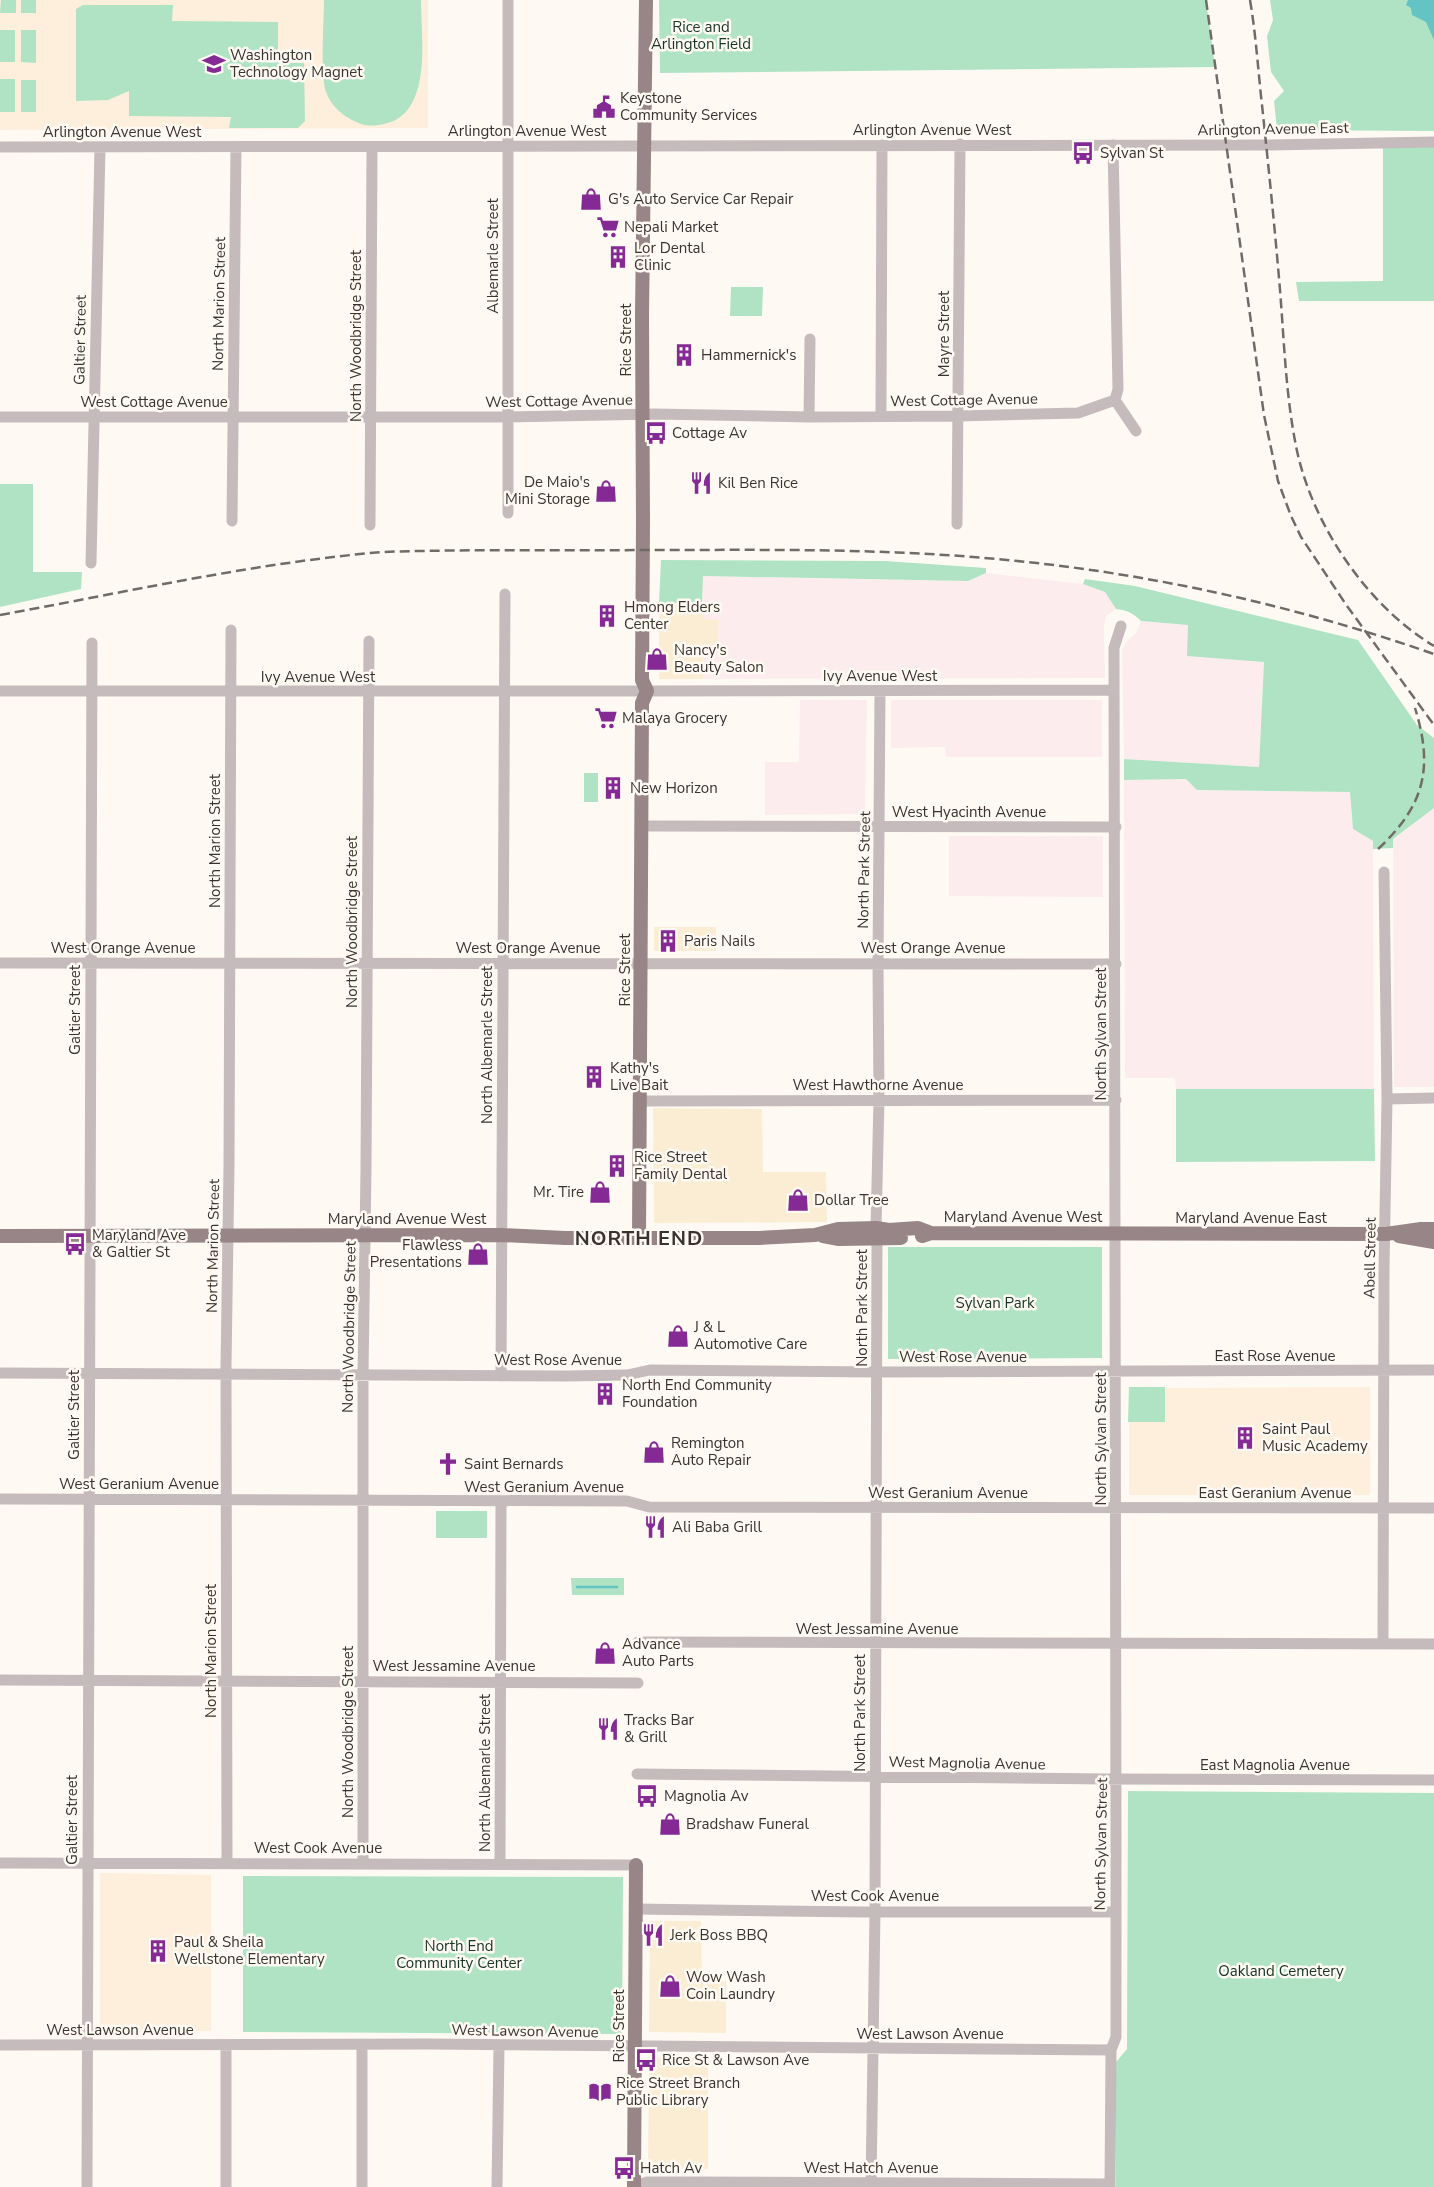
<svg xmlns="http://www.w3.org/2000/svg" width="1434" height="2187" viewBox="0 0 1434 2187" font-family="'Nunito Sans',sans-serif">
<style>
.built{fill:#fbedd3}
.industrial{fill:#fdeced}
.education{fill:#feeedc}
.green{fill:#afe3c3}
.water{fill:#64c3c3}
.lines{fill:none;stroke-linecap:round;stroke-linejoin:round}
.stream{stroke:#64c3c3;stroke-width:2.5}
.minor{stroke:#c5bbbc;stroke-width:11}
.major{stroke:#978587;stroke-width:14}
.rail{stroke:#706c65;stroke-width:2.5;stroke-dasharray:10 5;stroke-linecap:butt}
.labels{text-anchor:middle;stroke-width:5;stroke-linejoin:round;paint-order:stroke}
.park-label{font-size:15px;fill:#153423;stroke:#fefaf3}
.poi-label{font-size:15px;fill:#38342d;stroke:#fefaf3;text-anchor:start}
.street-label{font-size:15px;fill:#38342d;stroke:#fefaf3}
.district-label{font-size:20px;font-weight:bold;letter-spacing:1px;fill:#38342d;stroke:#fefaf3}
</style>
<rect width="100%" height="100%" fill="#fefaf3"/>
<!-- built -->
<path class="built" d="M659,603H702L703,619H719L718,645H704L703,679H659Z
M654,927H716V951H654Z
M653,1108L762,1109L763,1172H826L827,1222L654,1223Z
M650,1921H701L702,1981H726V2033L649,2032Z
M649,2057L708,2059V2169H648Z"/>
<!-- industrial -->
<path class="industrial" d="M986,573L1083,584L1105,592L1116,609L1106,616L1104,626L1105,678L703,679L704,645H718L719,620L703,619L702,576L968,581Z
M1141,621L1189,625L1188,656L1264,662L1259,767L1124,759L1122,649L1128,640L1136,633Z
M800,700H867L865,814L765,815V762H799Z
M891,700H1102V757H946L945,747L891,748Z
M1186,779L1197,790L1350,792L1353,829L1373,841L1374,1089H1176L1175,1078H1125L1124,780Z
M1434,808V1087H1394L1393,839Z
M949,836H1103V897L949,896Z"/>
<!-- education -->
<path class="education" d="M0,0H428V128L0,130Z
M1370,1387V1495H1129V1388Z
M100,1873L211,1875V2031L100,2032Z"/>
<!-- green -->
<path class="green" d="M1,0H16V13H0Z
M21,0H36V13H21Z
M324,0H421C421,36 432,106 391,122C382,125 371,127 361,124C345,118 332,108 326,92C320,75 324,20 324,0Z
M659,0H1206L1215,67L660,73Z
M1270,0H1434V131L1277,130L1274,101L1284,91L1271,72L1267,36L1273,20Z
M83,5H173L172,21L278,22V63H304L305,121L298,128H229L231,117L129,116V91L108,100L76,101V9Z
M0,30H15V62H0Z
M21,30H36V63L21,62Z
M0,79H15V112H0Z
M21,80H36V112H21Z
M1383,142H1434V301H1299L1296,282L1383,281Z
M731,287H763L762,316H730Z
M0,484H33V572H82L81,589L0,607Z
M661,560L885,561L986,568V573L968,581L703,576L702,603H659Z
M1085,579L1135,586L1358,640L1417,725L1434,738V808L1393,839V848L1373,849V841L1353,829L1350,792L1197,790L1186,779L1124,780V759L1259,767L1264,662L1187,656L1188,625L1141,621C1133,613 1127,610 1116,609L1105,592L1083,584Z
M584,773H598V802H584Z
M1176,1089H1374L1375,1161L1176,1162Z
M888,1247H1102V1358L888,1359Z
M1129,1387H1165V1422H1128Z
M436,1511H487V1538H436Z
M571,1578H624V1595H572Z
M1128,1791L1434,1793V2187H1116V2062L1127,2049Z
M243,1876L623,1877L622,2034L243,2032Z"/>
<!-- water -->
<path class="water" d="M1408,0H1434V40L1426,22L1412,15L1411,8L1406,5Z"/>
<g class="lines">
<!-- stream -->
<path class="stream" d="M577,1587H617"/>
<!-- minor -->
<path class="minor" d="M1113,145L1118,389L1115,400L1136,431
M0,147L1266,145L1434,142
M881,415L882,145
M0,417H508L655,414L809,417L958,416L1078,413L1115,400
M809,417L810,339
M508,513V0
M232,521L236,147
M957,524L960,144
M370,525L372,147
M91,563L100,147
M0,691H636
M647,691L1114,690
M642,826L1116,827
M0,963L1116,964
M1387,1099L1434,1098
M641,1101L1116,1100
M876,1228L879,1099L878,963L880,691
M0,1373L567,1376L627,1375L650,1370L877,1372L1434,1370
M501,1376L505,594
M0,1499L627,1501L649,1507L1434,1508
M638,1642L1434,1644
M1383,1644L1384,1269L1387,1099L1384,872
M0,1680L638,1683
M637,1774L1107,1779L1434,1780
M0,1863L636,1865
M227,1863L226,1366L229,1165L231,630
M363,1863V1375L366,1169L369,641
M500,1864L501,1501
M635,1909L863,1912H1115
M0,2045L430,2044L1111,2050
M226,2045V2187
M87,2187L92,643
M362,2187V2046
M497,2187L499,2046
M633,2187L647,2182H691L1110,2184
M871,2187L875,1912L877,1239
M1110,2187L1111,2050L1116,2037V1843L1114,648L1121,626"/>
<!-- major -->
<path class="major" d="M0,1236L501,1235L565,1238H759L815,1235L838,1229L876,1228L889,1230L918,1228L931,1233
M823,1236L839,1239L901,1238
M922,1236L931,1233L1386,1234L1421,1229H1434
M1399,1236L1434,1242
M639,1238L642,703L647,691L642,680L643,523L642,315L646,0
M634,2187L636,1865"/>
<!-- rail -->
<path class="rail" d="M1206,0L1264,415L1278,481L1291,516L1301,537L1347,606L1434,725
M1250,0C1256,35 1258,70 1262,105C1268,162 1274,220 1279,278C1284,334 1285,391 1296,446C1311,523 1367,606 1434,646
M0,615C127,592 254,563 382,552C470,549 557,551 644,550C762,550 879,548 996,559C1145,572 1293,605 1434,654
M1378,849C1424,806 1434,769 1415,708"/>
</g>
<!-- icons -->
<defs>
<symbol id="school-bare" viewBox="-9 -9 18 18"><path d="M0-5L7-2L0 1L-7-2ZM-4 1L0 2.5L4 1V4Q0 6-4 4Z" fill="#852994" stroke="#fefaf3" stroke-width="2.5" paint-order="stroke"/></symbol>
<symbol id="civic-bare" viewBox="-9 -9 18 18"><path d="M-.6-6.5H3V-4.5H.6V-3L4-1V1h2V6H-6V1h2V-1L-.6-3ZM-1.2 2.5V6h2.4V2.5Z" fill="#852994" stroke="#fefaf3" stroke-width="2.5" paint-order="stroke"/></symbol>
<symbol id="bus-bare" viewBox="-9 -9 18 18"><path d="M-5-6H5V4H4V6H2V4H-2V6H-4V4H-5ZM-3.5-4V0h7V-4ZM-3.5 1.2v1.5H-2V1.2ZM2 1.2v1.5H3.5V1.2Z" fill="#852994" stroke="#fefaf3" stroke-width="2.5" paint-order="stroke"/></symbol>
<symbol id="shop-bare" viewBox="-9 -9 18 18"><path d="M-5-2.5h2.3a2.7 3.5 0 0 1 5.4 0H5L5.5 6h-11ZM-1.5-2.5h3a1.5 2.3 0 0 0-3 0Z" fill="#852994" stroke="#fefaf3" stroke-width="2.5" paint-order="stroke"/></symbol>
<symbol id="supermarket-bare" viewBox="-9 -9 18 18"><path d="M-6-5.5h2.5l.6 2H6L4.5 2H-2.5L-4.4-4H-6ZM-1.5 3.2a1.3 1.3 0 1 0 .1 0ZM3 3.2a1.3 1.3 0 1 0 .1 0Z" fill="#852994" stroke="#fefaf3" stroke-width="2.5" paint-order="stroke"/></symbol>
<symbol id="building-bare" viewBox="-9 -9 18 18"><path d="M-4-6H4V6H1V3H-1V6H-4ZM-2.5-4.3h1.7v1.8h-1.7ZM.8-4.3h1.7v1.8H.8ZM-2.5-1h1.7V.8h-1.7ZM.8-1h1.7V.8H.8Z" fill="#852994" stroke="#fefaf3" stroke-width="2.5" paint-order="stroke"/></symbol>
<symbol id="restaurant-bare" viewBox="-9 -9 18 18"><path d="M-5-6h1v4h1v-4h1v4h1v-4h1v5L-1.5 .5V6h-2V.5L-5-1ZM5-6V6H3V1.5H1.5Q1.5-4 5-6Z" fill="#852994" stroke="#fefaf3" stroke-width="2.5" paint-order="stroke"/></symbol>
<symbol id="church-bare" viewBox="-9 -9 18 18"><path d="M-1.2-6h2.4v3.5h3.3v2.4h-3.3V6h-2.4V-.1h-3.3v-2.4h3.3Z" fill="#852994" stroke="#fefaf3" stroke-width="2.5" paint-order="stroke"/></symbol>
<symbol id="library-bare" viewBox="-9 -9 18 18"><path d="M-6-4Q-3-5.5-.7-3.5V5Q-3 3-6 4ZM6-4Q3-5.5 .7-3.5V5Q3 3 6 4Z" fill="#852994" stroke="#fefaf3" stroke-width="2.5" paint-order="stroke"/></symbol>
</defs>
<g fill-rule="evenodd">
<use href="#school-bare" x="198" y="48" width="32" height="32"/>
<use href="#civic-bare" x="588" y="91" width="32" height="32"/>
<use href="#bus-bare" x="1067" y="137" width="32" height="32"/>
<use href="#shop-bare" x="575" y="183" width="32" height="32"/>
<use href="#supermarket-bare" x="592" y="211" width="32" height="32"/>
<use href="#building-bare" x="602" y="241" width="32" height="32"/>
<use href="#building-bare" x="668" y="339" width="32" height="32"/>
<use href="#bus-bare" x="640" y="417" width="32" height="32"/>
<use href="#restaurant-bare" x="685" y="467" width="32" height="32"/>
<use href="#shop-bare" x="590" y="475" width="32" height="32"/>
<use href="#building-bare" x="591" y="600" width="32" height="32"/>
<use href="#shop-bare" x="641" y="643" width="32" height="32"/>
<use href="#supermarket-bare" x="590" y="702" width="32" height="32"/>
<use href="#building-bare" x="597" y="772" width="32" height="32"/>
<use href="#building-bare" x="652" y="925" width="32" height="32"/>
<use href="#building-bare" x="578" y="1061" width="32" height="32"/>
<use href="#building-bare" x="601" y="1150" width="32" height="32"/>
<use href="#shop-bare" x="584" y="1176" width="32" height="32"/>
<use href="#shop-bare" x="782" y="1184" width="32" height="32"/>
<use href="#bus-bare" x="59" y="1228" width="32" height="32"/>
<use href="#shop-bare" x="462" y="1238" width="32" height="32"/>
<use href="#shop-bare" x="662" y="1320" width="32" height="32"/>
<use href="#building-bare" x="589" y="1378" width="32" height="32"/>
<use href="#building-bare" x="1229" y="1422" width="32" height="32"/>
<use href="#shop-bare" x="638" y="1436" width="32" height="32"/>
<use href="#church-bare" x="432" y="1448" width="32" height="32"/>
<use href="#restaurant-bare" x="639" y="1511" width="32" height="32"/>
<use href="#shop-bare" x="589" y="1637" width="32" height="32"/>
<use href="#restaurant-bare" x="592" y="1713" width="32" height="32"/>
<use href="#bus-bare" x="631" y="1780" width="32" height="32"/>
<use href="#shop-bare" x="654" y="1808" width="32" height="32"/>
<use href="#restaurant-bare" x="637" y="1919" width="32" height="32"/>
<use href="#building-bare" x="142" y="1935" width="32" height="32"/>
<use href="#shop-bare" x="654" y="1970" width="32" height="32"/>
<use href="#bus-bare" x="630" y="2044" width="32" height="32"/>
<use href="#library-bare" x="584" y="2076" width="32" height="32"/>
<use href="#bus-bare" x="608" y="2152" width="32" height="32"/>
</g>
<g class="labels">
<!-- park labels -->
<g class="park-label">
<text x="701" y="32">Rice and<tspan x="701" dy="17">Arlington Field</tspan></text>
<text x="995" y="1308">Sylvan Park</text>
<text x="459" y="1951">North End<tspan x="459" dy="17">Community Center</tspan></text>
<text x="1281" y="1976">Oakland Cemetery</text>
</g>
<!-- poi labels -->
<g class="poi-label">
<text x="230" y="60">Washington<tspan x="230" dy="17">Technology Magnet</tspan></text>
<text x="620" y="103">Keystone<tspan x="620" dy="17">Community Services</tspan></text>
<text x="1100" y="158">Sylvan St</text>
<text x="608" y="204">G's Auto Service Car Repair</text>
<text x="624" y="232">Nepali Market</text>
<text x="634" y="253">Lor Dental<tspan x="634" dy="17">Clinic</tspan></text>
<text x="701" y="360">Hammernick's</text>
<text x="672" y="438">Cottage Av</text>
<text x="590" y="487" text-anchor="end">De Maio's<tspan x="590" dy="17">Mini Storage</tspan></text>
<text x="718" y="488">Kil Ben Rice</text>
<text x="624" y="612">Hmong Elders<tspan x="624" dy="17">Center</tspan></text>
<text x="674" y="655">Nancy's<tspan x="674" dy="17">Beauty Salon</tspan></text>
<text x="622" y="723">Malaya Grocery</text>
<text x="630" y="793">New Horizon</text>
<text x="684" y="946">Paris Nails</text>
<text x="610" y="1073">Kathy's<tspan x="610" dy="17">Live Bait</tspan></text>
<text x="634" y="1162">Rice Street<tspan x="634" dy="17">Family Dental</tspan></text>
<text x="584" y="1197" text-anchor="end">Mr. Tire</text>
<text x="814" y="1205">Dollar Tree</text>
<text x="92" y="1240">Maryland Ave<tspan x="92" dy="17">&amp; Galtier St</tspan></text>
<text x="462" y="1250" text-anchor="end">Flawless<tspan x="462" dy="17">Presentations</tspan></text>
<text x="694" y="1332">J &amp; L<tspan x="694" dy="17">Automotive Care</tspan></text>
<text x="622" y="1390">North End Community<tspan x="622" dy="17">Foundation</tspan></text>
<text x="1262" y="1434">Saint Paul<tspan x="1262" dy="17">Music Academy</tspan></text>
<text x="671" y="1448">Remington<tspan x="671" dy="17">Auto Repair</tspan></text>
<text x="464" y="1469">Saint Bernards</text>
<text x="672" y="1532">Ali Baba Grill</text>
<text x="622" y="1649">Advance<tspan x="622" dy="17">Auto Parts</tspan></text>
<text x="624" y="1725">Tracks Bar<tspan x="624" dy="17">&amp; Grill</tspan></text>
<text x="664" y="1801">Magnolia Av</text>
<text x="686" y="1829">Bradshaw Funeral</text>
<text x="670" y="1940">Jerk Boss BBQ</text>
<text x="174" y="1947">Paul &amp; Sheila<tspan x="174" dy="17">Wellstone Elementary</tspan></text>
<text x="686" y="1982">Wow Wash<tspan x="686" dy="17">Coin Laundry</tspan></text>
<text x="662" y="2065">Rice St &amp; Lawson Ave</text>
<text x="616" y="2088">Rice Street Branch<tspan x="616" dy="17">Public Library</tspan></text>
<text x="640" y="2173">Hatch Av</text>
</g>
<!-- street labels -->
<g class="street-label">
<text transform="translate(1273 129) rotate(-1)" y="5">Arlington Avenue East</text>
<text x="932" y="135">Arlington Avenue West</text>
<text x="527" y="136">Arlington Avenue West</text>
<text x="122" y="137">Arlington Avenue West</text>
<text transform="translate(493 256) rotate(-90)" y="5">Albemarle Street</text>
<text transform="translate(219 304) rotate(-89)" y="5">North Marion Street</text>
<text transform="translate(944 334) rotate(-90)" y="5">Mayre Street</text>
<text transform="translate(356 336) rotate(-90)" y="5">North Woodbridge Street</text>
<text transform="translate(80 340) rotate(-89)" y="5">Galtier Street</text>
<text transform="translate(626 340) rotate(-90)" y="5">Rice Street</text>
<text transform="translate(964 400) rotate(-1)" y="5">West Cottage Avenue</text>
<text transform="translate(559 401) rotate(-1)" y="5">West Cottage Avenue</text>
<text x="154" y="407">West Cottage Avenue</text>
<text x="880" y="681">Ivy Avenue West</text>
<text x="318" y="682">Ivy Avenue West</text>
<text x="969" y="817">West Hyacinth Avenue</text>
<text transform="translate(215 841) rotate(-90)" y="5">North Marion Street</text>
<text transform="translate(864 870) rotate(-89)" y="5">North Park Street</text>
<text transform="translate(352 922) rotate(-90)" y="5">North Woodbridge Street</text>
<text x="123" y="953">West Orange Avenue</text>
<text x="528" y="953">West Orange Avenue</text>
<text x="933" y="953">West Orange Avenue</text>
<text transform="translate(625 970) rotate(-90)" y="5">Rice Street</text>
<text transform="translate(75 1010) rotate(-90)" y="5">Galtier Street</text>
<text transform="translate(1101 1034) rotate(-90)" y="5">North Sylvan Street</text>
<text transform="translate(487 1045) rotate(-90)" y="5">North Albemarle Street</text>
<text x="878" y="1090">West Hawthorne Avenue</text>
<text x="1023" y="1222">Maryland Avenue West</text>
<text x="1251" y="1223">Maryland Avenue East</text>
<text x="407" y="1224">Maryland Avenue West</text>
<text transform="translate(213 1246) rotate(-89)" y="5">North Marion Street</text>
<text transform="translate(1370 1258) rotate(-89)" y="5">Abell Street</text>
<text transform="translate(862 1308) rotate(-90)" y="5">North Park Street</text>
<text transform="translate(349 1327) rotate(-89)" y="5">North Woodbridge Street</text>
<text x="1275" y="1361">East Rose Avenue</text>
<text x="963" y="1362">West Rose Avenue</text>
<text x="558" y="1365">West Rose Avenue</text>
<text transform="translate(74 1415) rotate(-90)" y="5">Galtier Street</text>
<text transform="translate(1101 1439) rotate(-90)" y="5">North Sylvan Street</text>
<text x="139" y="1489">West Geranium Avenue</text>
<text x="544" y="1492">West Geranium Avenue</text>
<text x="948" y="1498">West Geranium Avenue</text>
<text x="1275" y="1498">East Geranium Avenue</text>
<text x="877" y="1634">West Jessamine Avenue</text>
<text transform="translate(211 1651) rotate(-90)" y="5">North Marion Street</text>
<text x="454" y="1671">West Jessamine Avenue</text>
<text transform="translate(860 1713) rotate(-90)" y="5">North Park Street</text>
<text transform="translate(348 1732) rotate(-90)" y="5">North Woodbridge Street</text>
<text transform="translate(967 1763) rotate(1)" y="5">West Magnolia Avenue</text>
<text x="1275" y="1770">East Magnolia Avenue</text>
<text transform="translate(485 1773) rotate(-90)" y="5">North Albemarle Street</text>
<text transform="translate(72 1820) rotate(-90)" y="5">Galtier Street</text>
<text transform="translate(1101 1844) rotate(-89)" y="5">North Sylvan Street</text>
<text x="318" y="1853">West Cook Avenue</text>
<text x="875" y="1901">West Cook Avenue</text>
<text transform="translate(619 2026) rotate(-90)" y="5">Rice Street</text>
<text x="120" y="2035">West Lawson Avenue</text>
<text transform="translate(525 2031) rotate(1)" y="5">West Lawson Avenue</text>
<text x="930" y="2039">West Lawson Avenue</text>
<text x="871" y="2173">West Hatch Avenue</text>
</g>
<!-- district labels -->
<g class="district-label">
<text x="639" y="1245">NORTH END</text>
</g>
</g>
</svg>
